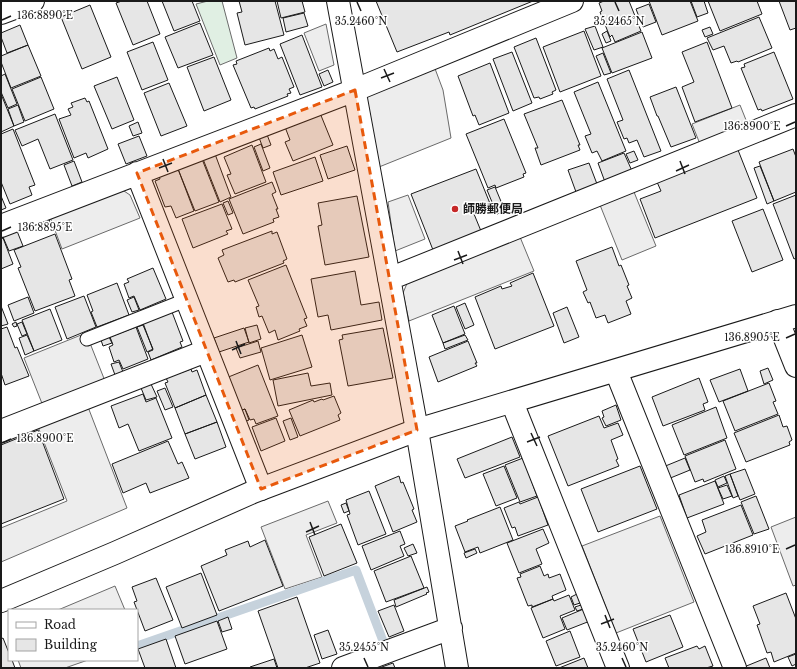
<svg xmlns="http://www.w3.org/2000/svg" width="797" height="669" viewBox="0 0 797 669" font-family="'Libre Baskerville','Noto Sans JP',serif">
<style>
.green{fill:#e0efe3;stroke:#6a6a6a}
.parking{fill:#ededed;stroke:#6a6a6a}
.lines{fill:none;stroke-linecap:round;stroke-linejoin:round}
.stream{stroke:#c6d2dc;stroke-width:9}
.building{fill:#e6e6e6;stroke:#1a1a1a}
.lane-casing{stroke:#1a1a1a;stroke-width:15}
.street-casing{stroke:#1a1a1a;stroke-width:24}
.secondary-casing{stroke:#1a1a1a;stroke-width:24}
.lane{stroke:#fff;stroke-width:13}
.street{stroke:#fff;stroke-width:22}
.secondary{stroke:#fff;stroke-width:22}
.marked{fill:#e8590c;fill-opacity:0.2;stroke:#e8590c;stroke-width:3;stroke-dasharray:8 5;stroke-linejoin:round}
.ticks{fill:none;stroke:#1a1a1a;stroke-width:1.5}
.poi-dot{fill:#c62828;stroke:#fff;stroke-width:1.5}
.labels{text-anchor:middle;stroke-width:3;stroke-linejoin:round;paint-order:stroke}
.poi-label{font-size:12px;font-weight:bold;fill:#1a1a1a;stroke:#fff;text-anchor:start}
.ticks-label{font-size:10px;text-anchor:middle;fill:#1a1a1a;stroke:#fff;stroke-width:3;stroke-linejoin:round;paint-order:stroke}
</style>
<rect width="100%" height="100%" fill="#fff"/>
<!-- green -->
<path class="green" d="M208,1H222L237,58L220,65L196,4Z"/>
<!-- parking -->
<path class="parking" d="M326,24L334,65L319,71L304,33Z
M434,66L443,90L451,138L379,167L367,98L372,91Z
M740,105L748,125L700,144L692,124Z
M121,189L130,195L140,218L62,249L50,217Z
M634,192L656,246L622,260L600,205Z
M408,195L425,239L395,251L388,202Z
M520,237L534,271L409,321L403,293L408,281Z
M86,333L105,381L43,406L24,358Z
M88,407L127,508L1,562V528L67,501L38,427Z
M328,501L337,523L306,535L322,577L285,589L261,527Z
M660,516L694,602L616,633L582,546Z
M796,517V585L793,586L771,527Z
M115,586L125,610H58Z
M18,660H88L65,668H21Z"/>
<g class="lines">
<!-- stream -->
<path class="stream" d="M137,646L356,570L383,641"/>
</g>
<!-- building -->
<path class="building" d="M122,1H147L160,34L133,45L116,3Z
M162,1H192L200,21L174,31Z
M239,1H275L284,35L245,45L237,13L242,12Z
M277,1H302L305,12L281,18Z
M376,1H533L450,35L449,32L397,52Z
M604,1H629L641,31L615,42L612,35L610,37L600,12L602,11L599,3Z
M649,1H690L698,21L662,35Z
M691,1H704L708,13L697,17Z
M708,1H757L762,14L720,31Z
M779,1H796V28L790,30Z
M649,4L656,22L643,27L636,9Z
M90,5L111,57L82,69L61,17Z
M304,13L308,26L286,32L283,18Z
M759,17L772,48L738,62L737,61L731,63L724,46L713,50L707,38Z
M200,23L213,55L178,68L165,37Z
M20,25L28,45L7,53L1,37V33Z
M595,26L603,47L594,50L585,29Z
M710,27L713,34L705,37L702,30Z
M584,31L601,76L560,92L543,47Z
M607,31L611,41L606,43L602,34Z
M642,32L652,58L612,73L602,48Z
M302,35L322,87L300,95L280,44Z
M536,38L556,90L552,92L553,94L540,99L539,97L534,98L514,47Z
M153,42L168,80L142,90L127,52Z
M707,42L732,108L695,122L682,87L694,82L682,52Z
M28,45L41,76L11,88L1,62V56Z
M269,48L270,51L274,49L278,59L282,57L294,87L289,89L291,93L287,94L288,96L255,109L254,107L251,108L233,65L237,64L236,61Z
M512,52L532,103L513,111L493,59Z
M774,52L793,99L762,111L761,109L758,110L741,68L745,67L744,64Z
M603,53L611,73L604,75L596,56Z
M214,57L231,100L204,111L187,67Z
M490,63L509,113L479,125L475,115L473,116L458,76Z
M328,70L333,82L324,86L319,74Z
M629,70L661,151L644,157L637,140L629,143L627,138L624,139L617,122L623,120L607,79Z
M5,74L17,104L8,108L1,92V76Z
M41,77L54,109L25,121L12,89Z
M117,77L134,120L112,129L94,86Z
M598,82L626,151L602,161L597,151L592,153L585,136L591,134L574,92Z
M169,83L187,126L161,136L144,93Z
M676,87L696,138L671,147L658,116H657L650,97Z
M1,94L14,126L1,132Z
M85,98L87,102L89,101L108,149L88,158L86,153L74,158L59,119L71,115L68,109L73,107L71,103Z
M562,100L580,145H578L580,150L541,165L535,148H538L524,114Z
M18,105L24,122L14,126L8,109Z
M320,113L333,145L293,161L285,142L290,140L285,127Z
M55,114L73,160L50,169L38,139L22,146L15,130Z
M504,119L526,173L523,174L524,177L496,188L495,185L488,188L466,134Z
M138,122L142,133L133,136L129,126Z
M13,129L35,185L29,187L32,195L10,204L1,182V134Z
M266,132L271,145L263,148L258,135Z
M139,136L147,156L126,164L118,144Z
M261,144L270,168L263,171L254,147Z
M252,145L266,182L235,194L227,175L231,174L224,157Z
M347,146L355,170L328,179L320,155Z
M793,149L796,157V192L774,201L759,162Z
M738,150L757,198L655,238L640,199L661,191L657,182Z
M634,151L638,160L630,163L626,154Z
M624,153L632,171L605,182L598,163Z
M215,154L231,197L220,202L203,159Z
M315,157L323,181L281,195L273,172Z
M202,159L219,202L195,211L178,169Z
M74,161L82,182L72,186L64,165Z
M589,163L597,184L576,192L568,170Z
M760,166L774,201L767,204L754,168Z
M178,169L194,211L176,218L171,206L165,207L155,181L160,179L159,176Z
M476,169L491,206L474,214L481,231L433,250L411,194Z
M272,182L276,192L272,194L278,209H276L279,217L273,219L274,222L243,234L229,199Z
M495,187L505,211L497,214L487,190Z
M796,195V258L794,259L773,204Z
M1,196L6,208L1,210Z
M357,196L369,257L325,265L318,226L322,225L318,203Z
M228,201L233,213L228,215L223,203Z
M222,204L232,229L226,231L228,234L193,248L182,219Z
M763,209L783,260L752,272L732,221Z
M49,219L51,226L40,230L38,224Z
M17,231L23,246L9,251L3,237Z
M272,231V234L277,232L287,259L283,261L284,263L235,282L234,280L228,282L218,258L224,255L222,250Z
M55,234L72,279L69,280L75,296L35,311L18,268L21,267L14,250Z
M3,238L13,264L1,269V239Z
M612,247L619,266L621,265L629,285L627,286L632,298L626,301L631,314L608,323L605,315L596,318L590,302L588,303L583,292L587,290L576,261Z
M286,265L307,318L304,319L307,326L299,329L300,331L278,340L275,330L269,333L262,316L259,317L256,307L259,306L248,280Z
M153,268L166,299L140,310L134,296L129,298L124,284L129,282L127,279Z
M355,271L361,305L379,302L382,320L331,330L328,315L318,317L311,279Z
M533,273L554,326L495,349L475,297L501,286L502,289L512,286L510,283Z
M117,283L129,315L97,327L91,312L93,311L87,295Z
M84,296L96,327L67,339L55,307Z
M28,297L34,313L14,321L8,305Z
M134,297L139,310L132,312L127,300Z
M465,303L474,325L465,329L456,307Z
M1,306L8,324L1,326Z
M454,306L465,334L443,343L432,315Z
M567,307L579,337L564,343L553,313Z
M50,309L62,340L34,351L22,320Z
M172,312L183,341L180,342L182,347L151,360L148,352L153,350L143,323Z
M16,322L17,326L14,327L12,324Z
M22,322L27,334L22,336L17,324Z
M143,325L153,349L147,352L137,327Z
M257,325L261,339L249,343L245,328Z
M7,327L15,348L17,347L29,376L5,385L1,373V329Z
M136,327L148,359L123,369L119,360L114,362L109,347L113,345L110,337Z
M244,328L249,342L219,352L214,338Z
M383,328L393,378L348,386L339,340L343,339L342,335Z
M27,335L34,351L25,355L19,338Z
M302,335L312,367L270,380L261,348Z
M465,335L468,340L445,349L443,343Z
M109,337L112,343L103,346L101,340Z
M258,341L261,352L240,358L236,348Z
M468,341L477,363H475L477,366L438,382L429,357Z
M119,362L123,372L115,375L111,364Z
M258,365L278,416L256,424L254,419L250,420L245,409L239,411L226,378Z
M768,368L773,380L764,384L760,371Z
M191,369L192,372L197,370L206,395L175,408L165,383L168,382L166,378Z
M740,369L748,391L719,402L710,380Z
M308,373L311,386L330,383L332,395L278,406L273,380Z
M699,378L708,402L703,404L705,410L663,426L652,397Z
M769,383L776,401L773,402L778,414L735,431L723,401Z
M151,384L157,397L146,400L141,388Z
M165,388L173,407L165,410L157,391Z
M143,394L146,402L156,398L172,438L139,451L128,424L119,428L111,406Z
M206,395L217,422L185,434L175,408Z
M334,396L341,413L338,415L340,420L300,436L289,410L313,400L314,402L322,399L323,400Z
M616,405L621,420L606,426L602,418L604,417L602,411Z
M716,407L727,438L684,455L672,425Z
M245,409L249,420L244,422L240,411Z
M779,415L783,427L787,426L792,440L789,442L790,445L746,462L734,433Z
M599,416L604,428L618,423L623,435L611,440L618,459L616,460L619,466L568,486L548,436Z
M276,418L285,441L261,451L252,427Z
M291,418L298,437L290,440L283,421Z
M217,422L226,447L195,459L185,434Z
M38,430L64,499L1,524V445Z
M512,437L520,457L465,478L457,459Z
M725,440L736,469L704,482L703,479L695,482L685,456Z
M168,441L178,464L182,462L189,478L150,493L146,483L123,493L112,464Z
M523,458L537,496L520,502L505,465Z
M685,458L690,470L668,479L663,467Z
M504,466L517,498L496,506L483,474Z
M640,466L657,509L598,532L581,489Z
M745,469L755,494L740,500L730,474Z
M730,474L738,496L733,498L725,476Z
M399,476L401,483L403,482L414,509L412,510L417,522L393,532L375,486Z
M724,476L727,483L718,487L715,480Z
M715,481L724,504L687,518L679,495Z
M727,485L732,496L723,499L718,488Z
M369,491L386,534L358,545L347,515L350,514L346,500Z
M756,496L769,529L754,534L741,502Z
M538,497L548,525L518,536L515,527L512,528L504,508L519,502L520,504Z
M346,503L349,511L344,513L341,505Z
M741,505L753,535L705,554L697,536L706,532L702,520Z
M500,507L513,540L480,553L478,547L465,552L455,526L468,521L467,520Z
M341,524L357,563L324,576L309,537Z
M543,529L549,543L536,549L542,564L519,573L507,543Z
M400,531L405,544L400,546L404,556L371,570L362,546Z
M265,540L283,586L219,611L201,566L227,555L225,550L248,541L250,547Z
M413,544L417,553L408,556L404,548Z
M475,549L477,553L466,558L464,553Z
M411,556L424,588L386,602L374,571Z
M540,566L544,576L548,574L549,578L560,574L566,590L552,596L553,599L532,607V605L528,606L517,578L521,577L520,574Z
M201,573L217,615L182,628L166,587Z
M156,578L173,620L145,631L134,602L137,601L132,587Z
M427,587L429,592L426,593L427,594L396,607L394,600Z
M786,593L796,619V653L774,662L771,652L767,653L757,625L760,624L753,606Z
M577,594L580,603L574,605L571,597Z
M569,595L575,610L560,616L565,629L543,638L531,608L553,599L554,601Z
M297,597L320,663L305,668H278L258,611Z
M394,605L404,631L389,637L378,611Z
M581,605L583,609L577,611L575,607Z
M586,608L590,621L567,630L562,618Z
M670,615L683,647L646,662L633,629Z
M228,617L232,629L222,632L218,621Z
M217,621L227,649L185,664L175,636Z
M328,630L337,654L322,659L314,635Z
M570,631L580,657L556,666L546,641Z
M3,638L9,653V660H12L15,668H1V639Z
M166,639L176,668H145L138,649Z
M697,646L699,649L705,646L713,666L706,668H669L665,658Z
M796,654V664L792,666L788,657Z
M584,658L588,668H559Z
M766,658L770,668H745L744,667Z
M274,659L277,668H250V667Z
M393,663L395,668H379Z"/>
<g class="lines">
<defs>
<path id="lane" d="M87,339L186,300"/>
<path id="street" d="M338,1L417,430L457,668
M1,13L33,1
M137,173L261,489
M1,226L355,90L572,1
M389,279L796,115
M778,321L796,366
M616,371L735,668
M512,402L618,668
M1,431L206,351
M343,668L451,628"/>
<path id="secondary" d="M1,601L115,553L253,492L417,430L796,316"/>
</defs>
<!-- lane casing -->
<use href="#lane" class="lane-casing"/>
<!-- street casing -->
<use href="#street" class="street-casing"/>
<!-- secondary casing -->
<use href="#secondary" class="secondary-casing"/>
<!-- lane -->
<use href="#lane" class="lane"/>
<!-- street -->
<use href="#street" class="street"/>
<!-- secondary -->
<use href="#secondary" class="secondary"/>
</g>
<!-- marked area -->
<path class="marked" d="M355,90L417,430L261,489L137,173Z"/>
<!-- ticks -->
<path class="ticks" d="M357,2L361,11M615,2L619,11M2,20L11,16M384,69L390,82M381,78L394,73M786,126L795,122M163,159L168,172M680,161L685,174M159,168L172,163M676,171L689,165M2,231L11,227M458,251L463,264M454,260L467,255M786,338L795,334M236,341L241,354M232,350L245,344M531,433L537,446M527,442L540,437M2,443L11,439M310,522L315,535M306,532L319,526M786,549L795,545M605,615L610,628M601,624L614,619M364,658L368,667M622,658L626,667"/>
<!-- markers -->
<circle class="poi-dot" cx="455" cy="209" r="4"/>
<g class="labels">
<!-- poi labels -->
<g class="poi-label">
<text x="463" y="213">師勝郵便局</text>
</g>
</g>
<g class="ticks-label">
<text x="45" y="19">136.8890°E</text>
<text x="361" y="25">35.2460°N</text>
<text x="619" y="25">35.2465°N</text>
<text x="752" y="130">136.8900°E</text>
<text x="45" y="231">136.8895°E</text>
<text x="752" y="341">136.8905°E</text>
<text x="45" y="442">136.8900°E</text>
<text x="752" y="553">136.8910°E</text>
<text x="364" y="651">35.2455°N</text>
<text x="622" y="651">35.2460°N</text>
</g>
<!-- border -->
<rect width="797" height="669" fill="none" stroke="#1a1a1a" stroke-width="4"/>
<!-- legend -->
<rect x="8" y="609" width="130" height="52" fill="#ffffff" stroke="#a3a3a3"/>
<rect x="16" y="622" width="20" height="6" fill="#ffffff" stroke="#a3a3a3"/>
<text x="44" y="629" font-size="12" fill="#1a1a1a">Road</text>
<rect x="16" y="639" width="20" height="12" fill="#e6e6e6" stroke="#a3a3a3"/>
<text x="44" y="649" font-size="12" fill="#1a1a1a">Building</text>
</svg>
